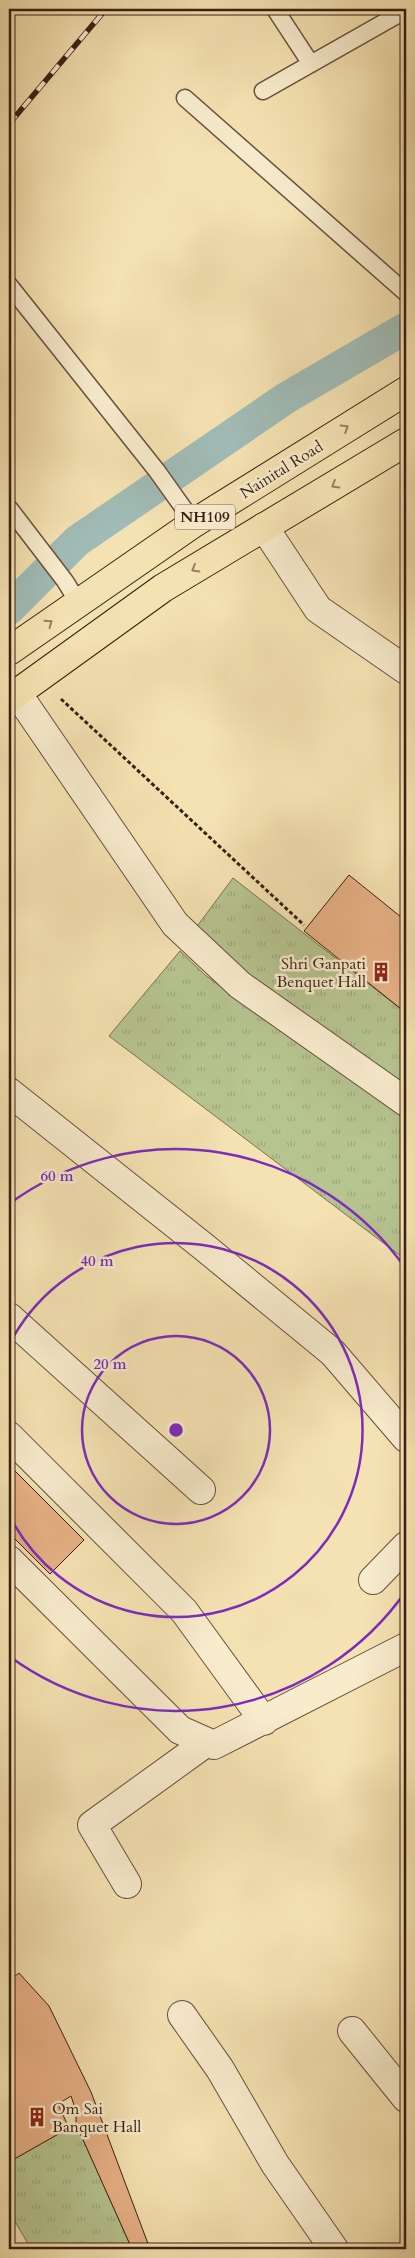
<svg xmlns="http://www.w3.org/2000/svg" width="415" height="2258" viewBox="0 0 415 2258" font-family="Cardo,serif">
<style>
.grass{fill:url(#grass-tufts);stroke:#777252}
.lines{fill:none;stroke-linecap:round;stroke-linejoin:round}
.canal{stroke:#a0bcb6;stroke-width:32}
.building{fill:#e8b186;stroke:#381f14}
.lane-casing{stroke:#67503c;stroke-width:19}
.street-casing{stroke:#67503c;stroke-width:30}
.highway-casing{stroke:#381f14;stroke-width:30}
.path{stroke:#381f14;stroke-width:3;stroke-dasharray:4 2.5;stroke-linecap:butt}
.lane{stroke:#f8eccd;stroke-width:16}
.street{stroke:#f8eccd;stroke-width:28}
.highway{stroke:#f5e2b2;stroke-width:28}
.rail-casing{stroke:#381f14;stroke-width:5.5}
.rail{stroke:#f8eccd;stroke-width:4;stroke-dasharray:11;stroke-linecap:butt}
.oneway{stroke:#968063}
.ring{fill:none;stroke:#7b2cbf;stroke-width:2.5}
.labels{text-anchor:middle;stroke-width:5;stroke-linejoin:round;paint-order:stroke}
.shield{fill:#f8eccd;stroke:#725c4c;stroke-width:1}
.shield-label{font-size:15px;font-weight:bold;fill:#381f14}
.street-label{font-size:16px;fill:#381f14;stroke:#f8eccd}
.poi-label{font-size:16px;fill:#381f14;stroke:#f8eccd;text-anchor:end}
.centre{fill:#7b2cbf;stroke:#f8eccd;stroke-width:2.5}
.ring-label{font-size:15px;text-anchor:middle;font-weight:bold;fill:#7b2cbf;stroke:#f8eccd;stroke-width:5;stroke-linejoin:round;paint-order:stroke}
</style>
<defs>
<pattern id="grass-tufts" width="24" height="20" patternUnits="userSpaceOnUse" patternTransform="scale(1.25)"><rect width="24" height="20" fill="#b6c490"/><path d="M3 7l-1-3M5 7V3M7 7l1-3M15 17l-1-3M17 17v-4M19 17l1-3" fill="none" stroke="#9da87b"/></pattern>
</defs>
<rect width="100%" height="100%" fill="#f5e2b2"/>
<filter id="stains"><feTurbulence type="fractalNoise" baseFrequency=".004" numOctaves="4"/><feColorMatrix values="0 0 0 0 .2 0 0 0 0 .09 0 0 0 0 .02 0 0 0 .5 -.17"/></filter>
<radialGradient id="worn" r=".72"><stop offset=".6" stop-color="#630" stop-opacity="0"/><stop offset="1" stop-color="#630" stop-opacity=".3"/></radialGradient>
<!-- grass -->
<path class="grass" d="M233,878L406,1013V1046L404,1049L406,1052V1092L254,982L195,929Z
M180,951L205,975L406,1120V1260L109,1036Z
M76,2124L132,2249H31L9,2211V2162Z"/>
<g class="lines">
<!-- canal -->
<path class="canal" d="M9,609L77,541L286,398L406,328"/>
</g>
<!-- building -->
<path class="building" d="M349,875L406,921V1013L304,931Z
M9,1465L84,1540L50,1574L9,1533Z
M19,1973L49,2006L91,2092L150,2249H132L76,2124V2111L71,2096L58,2104L69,2128L9,2162V1981Z"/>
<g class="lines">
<defs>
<path id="lane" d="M275,9L311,64
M263,91L406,10
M185,98L406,293
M9,285L157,471L194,523
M9,508L65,581L78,602"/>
<path id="street" d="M264,527L318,609L406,670
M17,693L175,924L240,985L406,1102
M9,1092L204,1247L333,1353L406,1438
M9,1317L201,1490
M9,1436L184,1611L264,1721
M9,1560L180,1730L214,1745L406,1647
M373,1580L406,1546
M127,1884L92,1825L207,1742
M182,2015L220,2069L275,2164L334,2249
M352,2031L406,2098"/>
<path id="highway" d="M9,651L194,523L406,391
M9,699L163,588L406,442"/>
</defs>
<!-- lane casing -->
<use href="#lane" class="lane-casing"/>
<!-- street casing -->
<use href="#street" class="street-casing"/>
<!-- highway casing -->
<use href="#highway" class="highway-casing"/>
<!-- path -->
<path class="path" d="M61,699L304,925"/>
<!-- lane -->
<use href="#lane" class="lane"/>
<!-- street -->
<use href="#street" class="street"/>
<!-- highway -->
<use href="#highway" class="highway"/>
<defs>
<path id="rail" d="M9,124L106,9"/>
</defs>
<!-- rail casing -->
<use href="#rail" class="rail-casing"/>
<!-- rail -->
<use href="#rail" class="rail"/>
</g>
<!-- one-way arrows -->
<defs><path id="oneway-chevron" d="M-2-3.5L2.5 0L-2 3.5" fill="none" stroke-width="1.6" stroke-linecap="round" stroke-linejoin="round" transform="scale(1.25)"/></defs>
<g class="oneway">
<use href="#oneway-chevron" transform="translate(345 428) rotate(-32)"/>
<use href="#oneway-chevron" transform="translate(335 485) rotate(149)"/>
<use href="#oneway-chevron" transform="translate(195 569) rotate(149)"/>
<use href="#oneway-chevron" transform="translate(49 623) rotate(-35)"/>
</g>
<!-- distance rings -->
<g class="ring">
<circle cx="176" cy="1430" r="94"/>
<path d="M9 1345A187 187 0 1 1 9 1515"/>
<path d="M406 1591A281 281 0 0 1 9 1656M9 1204A281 281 0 0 1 406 1269"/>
</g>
<!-- icons -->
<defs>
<symbol id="building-bare" viewBox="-9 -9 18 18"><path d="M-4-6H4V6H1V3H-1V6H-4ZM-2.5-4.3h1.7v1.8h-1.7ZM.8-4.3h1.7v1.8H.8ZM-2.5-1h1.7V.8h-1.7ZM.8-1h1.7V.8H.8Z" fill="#8f2418" stroke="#f8eccd" stroke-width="2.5" paint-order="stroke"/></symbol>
</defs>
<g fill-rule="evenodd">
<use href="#building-bare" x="367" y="958" width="28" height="28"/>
<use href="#building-bare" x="23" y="2103" width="28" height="28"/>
</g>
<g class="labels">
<!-- shield labels -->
<rect class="shield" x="175" y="504.5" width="60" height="25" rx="4"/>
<g class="shield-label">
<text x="205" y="522">NH109</text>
</g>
<!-- street labels -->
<g class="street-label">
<text transform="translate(281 469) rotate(-32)" y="6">Nainital Road</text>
</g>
<!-- poi labels -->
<g class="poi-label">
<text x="366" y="969">Shri Ganpati<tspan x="366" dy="18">Benquet Hall</tspan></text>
<text x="52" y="2114" text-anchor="start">Om Sai<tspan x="52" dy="18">Banquet Hall</tspan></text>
</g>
</g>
<circle cx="176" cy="1430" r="8" class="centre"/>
<g class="ring-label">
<text x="57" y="1181">60 m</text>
<text x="97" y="1266">40 m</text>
<text x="110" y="1369">20 m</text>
</g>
<!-- margin -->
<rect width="415" height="2258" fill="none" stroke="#f5e2b2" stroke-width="30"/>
<rect x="10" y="10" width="395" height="2238" fill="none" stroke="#381f14" stroke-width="2.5"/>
<rect x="15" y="15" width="385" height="2228" fill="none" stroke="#381f14"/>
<rect width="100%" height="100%" filter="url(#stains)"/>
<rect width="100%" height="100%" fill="url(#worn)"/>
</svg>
